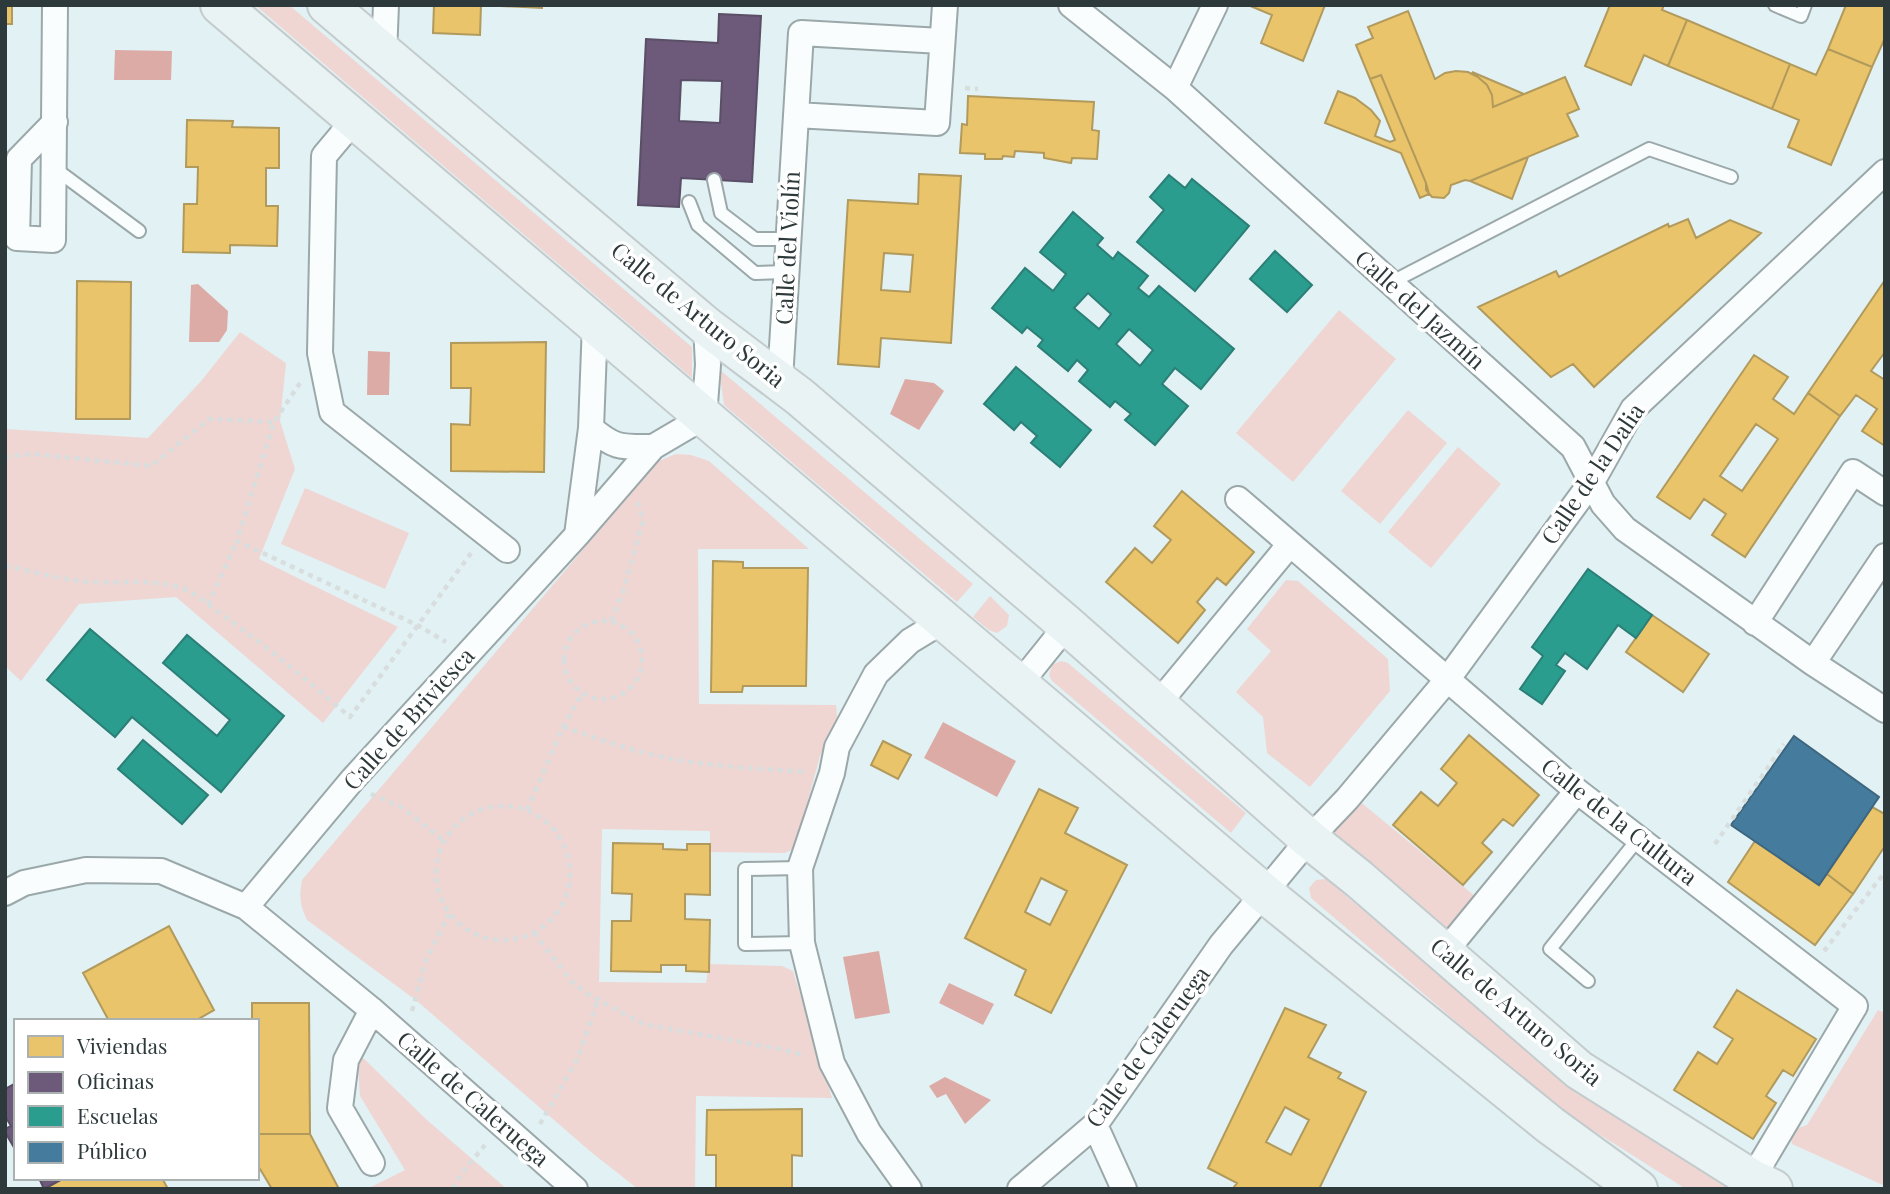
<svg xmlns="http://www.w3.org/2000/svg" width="1890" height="1194" viewBox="0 0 1890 1194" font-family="'Playfair Display',serif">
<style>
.green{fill:#f0d6d3}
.water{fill:#ddaba6}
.homes{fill:#e9c46a;stroke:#b19a5c;stroke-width:2;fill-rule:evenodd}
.offices{fill:#6d597a;stroke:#5a4f67;stroke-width:2;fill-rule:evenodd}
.schools{fill:#2a9d8f;stroke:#2b7f76;stroke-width:2;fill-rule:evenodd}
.public{fill:#457b9d;stroke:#3e677f;stroke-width:2}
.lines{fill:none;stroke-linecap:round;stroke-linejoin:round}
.lane-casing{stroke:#9ba8aa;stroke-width:16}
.street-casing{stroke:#9ba8aa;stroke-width:28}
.primary-casing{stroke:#c3cbcc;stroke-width:42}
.path{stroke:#d8ddde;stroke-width:4.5;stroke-dasharray:5 5;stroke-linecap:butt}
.lane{stroke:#fafdfd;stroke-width:12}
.street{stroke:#fafdfd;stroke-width:24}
.primary{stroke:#e9f3f4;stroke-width:38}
.labels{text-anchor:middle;stroke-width:7;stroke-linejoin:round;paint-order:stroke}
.street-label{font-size:23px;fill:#2d393a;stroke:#fff}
</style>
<rect width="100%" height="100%" fill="#e1f1f4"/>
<!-- green -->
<path class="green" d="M255,5H289L692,347V378Z
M1339,310L1396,359L1293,482L1236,433Z
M240,332L286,363L280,421L295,469L259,559L398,627L323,723L176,597L79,604L21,681L5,666V429L148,438L202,380Z
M719,369L973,584L957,602L724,405Z
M1408,410L1447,443L1380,524L1341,491Z
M1458,447L1501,484L1431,568L1388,532Z
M676,454L691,455L709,461L809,549H698L699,704L836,705L837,717L820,756L797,840L793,849L785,853L710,852V831L602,829L599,982L706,983L709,964L782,966L793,971L832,1098L696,1096L695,1189H638L591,1152L417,1001L307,920C300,906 299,896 302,880L631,493L659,461Z
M305,488L409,533L385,589L281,544Z
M1286,580L1298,581L1388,659L1390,691L1310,787L1267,753L1263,717L1236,692L1271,651L1247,629Z
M990,596L1009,615L1007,626L997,633L989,630L973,617Z
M1061,661L1068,663L1246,813L1231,833L1052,681L1049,675L1052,665Z
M1358,800L1476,897L1445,937L1325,838Z
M1326,879L1573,1087L1737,1189H1686L1559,1109L1311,898L1309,888L1316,880Z
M1878,1010L1885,1013V1186L1792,1144L1790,1131L1807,1125Z
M357,1052L428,1121L507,1189H367L405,1170L360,1096Z"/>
<!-- water -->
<path class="water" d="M115,50L172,51L171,80H114Z
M198,284L228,311L227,330L219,342H189L191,285Z
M368,351L390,352L389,395H367Z
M905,379L934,383L944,391L919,430L890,414Z
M943,722L1016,761L997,797L924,758Z
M879,951L890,1013L855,1019L843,957Z
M949,983L994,1004L983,1025L939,1003Z
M945,1077L991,1100L965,1124L946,1094L937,1098L929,1086Z"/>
<!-- homes -->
<path class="homes" d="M5,5H12V24H5Z
M434,5H542V8L481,5L480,35L433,33Z
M1248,5H1325L1303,61L1261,43L1272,15Z
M1610,5H1664L1662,10L1687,20L1668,66L1644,55L1631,85L1585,66Z
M1846,5H1885V38L1872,67L1828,49Z
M1408,11L1435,79L1445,73L1456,71L1468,72L1478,77L1487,85L1492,95L1493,107L1565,77L1579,109L1567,114L1578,136L1470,181L1465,180L1451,185L1449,193L1444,198L1432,197L1426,190V183L1381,75L1370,79L1356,45L1373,38L1368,27Z
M1687,20L1790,64L1772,109L1668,66Z
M1828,49L1872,67L1831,165L1788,147L1799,120L1772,109L1790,64L1816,75Z
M1472,72L1524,94L1493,107L1492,95L1487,85Z
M1381,75L1426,183L1429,194L1420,198L1401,153L1325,123L1338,91L1355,98L1371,110L1380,121L1375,136L1390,142L1395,140L1370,79Z
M968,96L1094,102L1092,130L1099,131L1097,159L1072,158L1071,163L1044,158V153L1015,151L1014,157L1003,156L1002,159H985V154L960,153L962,124L967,125Z
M187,120L233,121L232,127L279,128V168H266V206H278L277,246L230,245V253L183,252L184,204H197L198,167H186Z
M1528,157L1512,199L1470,181Z
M919,174L961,176L951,343L881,338L879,367L838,364L848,200L918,204ZM884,253L913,255L910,292L881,290Z
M1688,219L1696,238L1730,220L1761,233L1594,387L1573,364L1551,377L1478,307L1556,271L1559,277L1668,224L1669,227Z
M1885,280V352L1871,371L1885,380V446L1862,431L1877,409L1856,395L1840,416L1808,393Z
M77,281L131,282L130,419H76Z
M546,342L544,472L451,471V424L470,425L471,388H451V343Z
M1754,355L1788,377L1773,399L1794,414L1808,393L1840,416L1745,557L1712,535L1726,514L1704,499L1690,519L1657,497ZM1756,424L1778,439L1742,491L1720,476Z
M1182,491L1254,552L1226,585L1217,578L1197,602L1205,610L1178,643L1106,582L1135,548L1152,563L1171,540L1154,526Z
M713,561L743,562V568H808L806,686H743L742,692H711Z
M1652,615L1709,654L1683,692L1626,652Z
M1469,735L1539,795L1513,826L1503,819L1482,843L1492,852L1463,885L1393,825L1421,792L1438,806L1457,783L1441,769Z
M883,741L911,755L898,779L871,765Z
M1039,789L1078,808L1065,833L1127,865L1051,1013L1015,995L1026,970L965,938ZM1041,878L1067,891L1050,925L1025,912Z
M1872,807L1885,814V846L1853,894L1827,874Z
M1755,841L1819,885L1827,874L1853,894L1815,945L1728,882Z
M613,843L663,844V849L687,850V844H710V895L685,894V919L710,920L709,972L686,971V965H661V972L611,971L612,921H631L632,894L612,893Z
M169,926L214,1010L195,1021H109L83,973Z
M1737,990L1816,1039L1793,1076L1783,1070L1766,1096L1776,1103L1753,1139L1674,1090L1698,1052L1717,1064L1733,1039L1714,1027Z
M252,1003H309L310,1134H257V1021H252Z
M1285,1008L1326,1025L1308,1057L1341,1073L1338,1078L1366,1092L1319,1189H1237L1234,1187L1237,1183L1208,1168ZM1285,1107L1309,1120L1291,1155L1266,1142Z
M802,1109V1156L792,1155V1189H716V1155H706L707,1110Z
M257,1134H310L339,1189H272L257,1164Z
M64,1178H162L168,1189H49L48,1187Z"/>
<!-- offices -->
<path class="offices" d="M719,14L761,16L752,182L681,178L679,207L638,205L646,39L718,43ZM681,80L722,81L720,123L679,121Z
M16,1083V1151L5,1132V1129L11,1126L5,1116V1089Z
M39,1178H64L44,1189Z"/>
<!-- schools -->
<path class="schools" d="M1169,175L1185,188L1192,179L1249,226L1195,291L1137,242L1164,210L1150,197Z
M1073,212L1103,238L1097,245L1113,259L1118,252L1148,276L1138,288L1149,297L1159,286L1234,349L1201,389L1175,368L1162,384L1188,406L1155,445L1125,420L1131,414L1115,401L1110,407L1079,381L1088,370L1077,360L1068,371L1038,346L1043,340L1027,327L1022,333L992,308L1025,268L1053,291L1066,274L1040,252ZM1088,293L1111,314L1099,329L1074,308ZM1129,329L1153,350L1140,366L1116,344Z
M1275,251L1312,285L1287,312L1250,279Z
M1016,367L1091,430L1060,467L1031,443L1037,436L1021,422L1014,430L984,404Z
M1588,569L1652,615L1636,638L1618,625L1587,669L1565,653L1556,665L1565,671L1542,704L1520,689L1543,656L1532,647Z
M90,629L217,736L230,720L163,663L187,635L284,716L221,792L132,717L115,737L47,680Z
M143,740L208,795L182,824L118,769Z"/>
<!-- public -->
<path class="public" d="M1794,736L1879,797L1819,885L1731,825Z"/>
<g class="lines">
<defs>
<path id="lane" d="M1775,5L1801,16L1805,5
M54,168L139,231
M714,180L721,213L755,239H789
M689,202L698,225L755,273L786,272
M1390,283L1649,149L1731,177
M800,868L745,869V944L802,943
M1588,981L1550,949L1638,839"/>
<path id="street" d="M1071,5L1175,88L1573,447L1603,504L1625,529L1813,663L1885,710
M384,54L386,5
M1175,88L1215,5
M796,115L937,123L945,5
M355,119L324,156L320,353L332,412L507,550
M55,122L19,159L17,238L53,240L55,5
M780,380L801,33L941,41
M591,428C615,449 622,447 653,447
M1238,499L1577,791L1855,1006L1752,1179
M577,535L591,428L595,323
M1755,623L1853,472L1885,493
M1813,663L1885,556
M1018,686L1067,625
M1157,705L1290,544
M5,893L24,883L86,870L161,871L246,907L372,1010L575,1189
M246,907L353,779L577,535L653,447L704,417L708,365L706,326
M1444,953L1577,791
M372,1010L346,1060L340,1108L372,1163
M1095,1125L1124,1189
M909,1189L869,1133L832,1063L802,943L800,868L832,773L837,747L876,674L910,641L943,621
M1020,1189L1095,1125L1221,945L1309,839L1347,799L1447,680L1593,480L1633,409L1885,172"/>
<path id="primary" d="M220,5L1264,893L1550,1125L1638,1189
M327,5L706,326L800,397L1067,625L1309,839L1359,879L1579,1070L1752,1179L1773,1189"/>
</defs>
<!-- lane casing -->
<use href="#lane" class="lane-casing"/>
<!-- street casing -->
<use href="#street" class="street-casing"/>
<!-- primary casing -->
<use href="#primary" class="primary-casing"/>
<!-- path -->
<path class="path" d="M965,88L978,89
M300,383L274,422L237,541L419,626L446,642
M5,457L32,454L151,466L209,419L274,422
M5,566C34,571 60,580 89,582C118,584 147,579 175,586C193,590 210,606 225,617C269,648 309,682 350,717L472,552
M208,605L237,541
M564 660a39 39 0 1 1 78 0a39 39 0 1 1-78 0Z
M611,621L623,592L643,521L638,502
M563,727C599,739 635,752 672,759C717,767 762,769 807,772
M371,794L401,807L443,840
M436 873a67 67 0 1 1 134 0a67 67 0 1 1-134 0Z
M527,810L563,727L582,694
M1715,844L1784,744
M534,933L572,982L588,994L643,1024L780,1049L804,1055
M1824,951L1885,872
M412,1011L426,960L449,914
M540,1124L578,1058L598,1000
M453,1189L461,1174L485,1145"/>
<!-- lane -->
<use href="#lane" class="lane"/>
<!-- street -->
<use href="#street" class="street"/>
<!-- primary -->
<use href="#primary" class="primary"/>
</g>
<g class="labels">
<!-- street labels -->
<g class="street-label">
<text transform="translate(788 248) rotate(-87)" y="8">Calle del Violín</text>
<text transform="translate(1420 310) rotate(42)" y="8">Calle del Jazmín</text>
<text transform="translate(698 315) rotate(39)" y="8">Calle de Arturo Soria</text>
<text transform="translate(1593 474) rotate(-56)" y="8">Calle de la Dalia</text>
<text transform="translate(409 719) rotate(-48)" y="8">Calle de Briviesca</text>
<text transform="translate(1619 822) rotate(38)" y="8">Calle de la Cultura</text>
<text transform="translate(1516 1012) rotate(40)" y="8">Calle de Arturo Soria</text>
<text transform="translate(1148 1047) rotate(-54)" y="8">Calle de Caleruega</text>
<text transform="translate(473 1099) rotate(41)" y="8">Calle de Caleruega</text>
</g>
</g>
<!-- border -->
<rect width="1890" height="1194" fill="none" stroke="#2d393a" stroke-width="14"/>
<!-- legend -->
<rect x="14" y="1019" width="245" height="161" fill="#ffffff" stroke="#abb0b0" stroke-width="2"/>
<rect x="28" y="1036" width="35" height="21" fill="#e9c46a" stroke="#abb0b0" stroke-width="2"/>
<text x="77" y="1054" font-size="21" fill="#2d393a">Viviendas</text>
<rect x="28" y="1072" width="35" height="21" fill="#6d597a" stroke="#abb0b0" stroke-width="2"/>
<text x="77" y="1089" font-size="21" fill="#2d393a">Oficinas</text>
<rect x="28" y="1106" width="35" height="21" fill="#2a9d8f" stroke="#abb0b0" stroke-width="2"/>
<text x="77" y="1124" font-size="21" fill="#2d393a">Escuelas</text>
<rect x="28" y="1142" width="35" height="21" fill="#457b9d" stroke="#abb0b0" stroke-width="2"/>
<text x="77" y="1159" font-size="21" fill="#2d393a">Público</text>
</svg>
